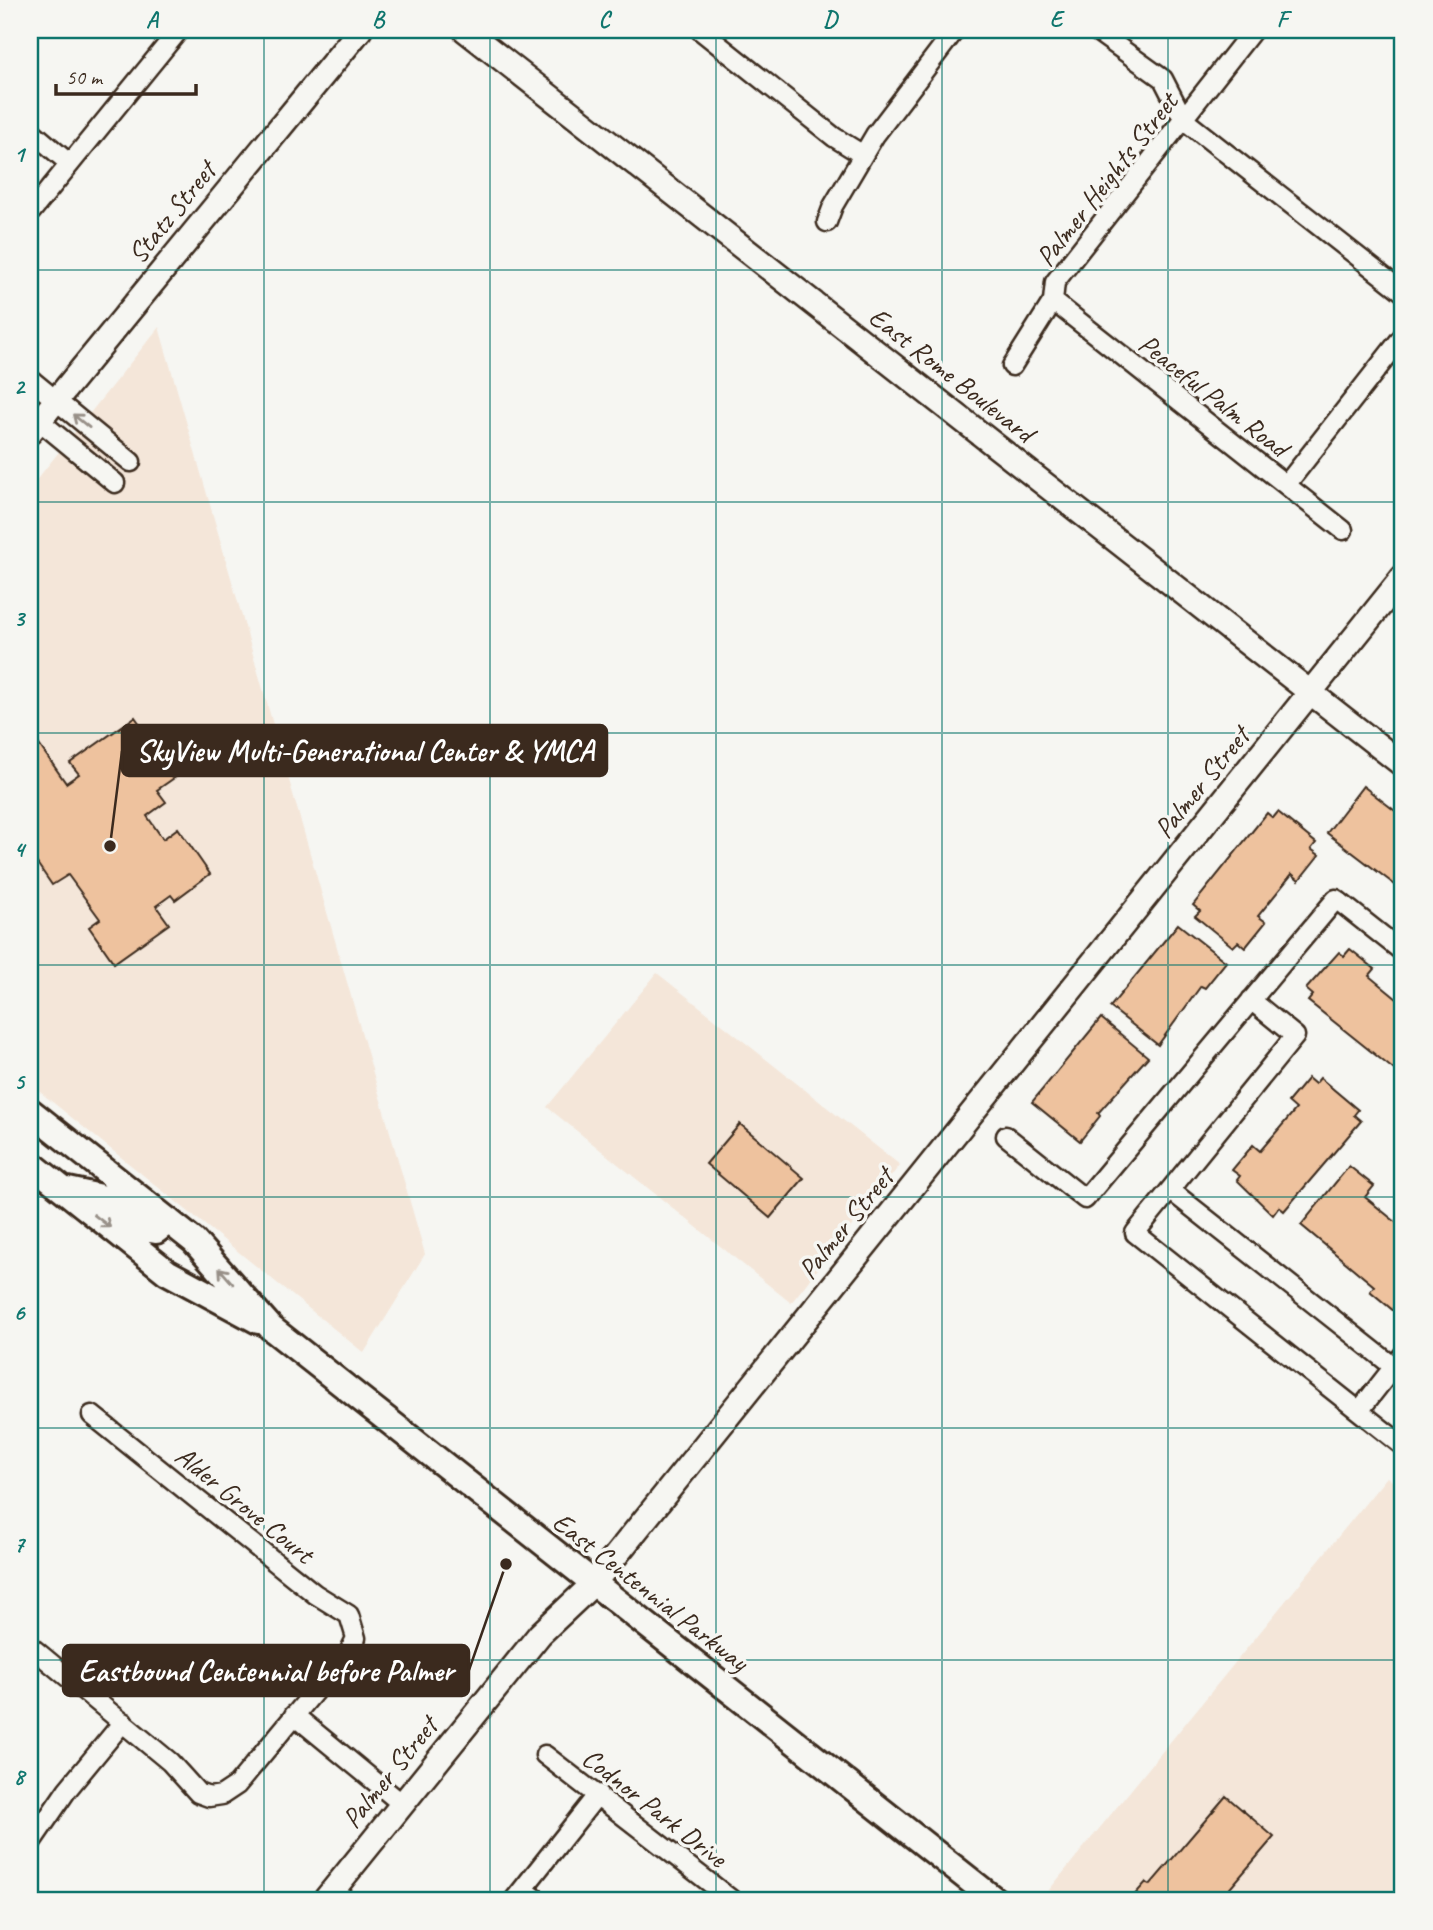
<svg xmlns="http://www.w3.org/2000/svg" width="1433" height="1930" viewBox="0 0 1433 1930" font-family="Caveat,sans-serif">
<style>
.built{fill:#f4e6d9}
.building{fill:#eec29e;stroke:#3b2a1e;stroke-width:2}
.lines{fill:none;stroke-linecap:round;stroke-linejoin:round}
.minor-casing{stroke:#3b2a1e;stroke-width:23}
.tertiary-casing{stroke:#3b2a1e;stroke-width:28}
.secondary-casing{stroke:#3b2a1e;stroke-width:30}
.minor{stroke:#f6f6f2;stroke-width:18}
.tertiary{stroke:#f6f6f2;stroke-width:23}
.secondary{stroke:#f6f6f2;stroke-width:24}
.oneway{stroke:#989088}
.grid{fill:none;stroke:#0f766e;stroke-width:2;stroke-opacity:0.55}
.labels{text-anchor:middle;stroke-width:7;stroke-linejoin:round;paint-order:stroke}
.street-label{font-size:28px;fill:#3b2a1e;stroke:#f6f6f2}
.leader{fill:none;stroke:#3b2a1e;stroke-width:2.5}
.callout-dot{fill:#3b2a1e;stroke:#f6f6f2;stroke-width:2.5}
.callout{fill:#3b2a1e;stroke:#3b2a1e;stroke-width:2.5}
.callout-label{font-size:30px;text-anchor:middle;font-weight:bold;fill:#fff}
.neatline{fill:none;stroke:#0f766e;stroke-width:2.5}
.grid-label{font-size:23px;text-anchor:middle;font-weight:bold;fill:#0f766e}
</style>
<rect width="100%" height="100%" fill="#f6f6f2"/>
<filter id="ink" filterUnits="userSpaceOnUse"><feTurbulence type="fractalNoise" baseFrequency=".0143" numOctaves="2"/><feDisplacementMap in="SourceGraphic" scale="14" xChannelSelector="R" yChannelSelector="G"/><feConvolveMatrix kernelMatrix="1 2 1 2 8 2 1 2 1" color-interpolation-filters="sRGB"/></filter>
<g filter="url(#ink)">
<!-- built -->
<path class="built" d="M159,327L425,1254L364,1353L30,1084V488Z
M657,973L900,1165L791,1303L547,1107Z
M1387,1477L1403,1490V1900H1062L1049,1890Z"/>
<!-- building -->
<path class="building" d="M135,717L177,776L157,790L166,802L147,816L163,839L178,828L210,874L175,900L171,895L156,906L169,924L114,963L89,927L100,919L68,875L52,885L30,853V747L37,742L66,783L79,774L70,763Z
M1363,786L1403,817V891L1327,833Z
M1278,812L1316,843L1311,849L1319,855L1299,880L1292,874L1258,916L1266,922L1245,948L1238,942L1233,947L1195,916L1200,911L1193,905L1267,813L1273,818Z
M1178,924L1226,962L1205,988L1201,986L1158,1045L1110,1007Z
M1350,949L1375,969L1369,976L1403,1004V1077L1308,1001L1313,995L1306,989L1339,952L1344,956Z
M1101,1018L1148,1057L1098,1113L1100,1116L1080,1141L1032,1102Z
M1308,1078L1315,1084L1320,1078L1358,1110L1354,1115L1361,1121L1284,1211L1279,1207L1273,1215L1237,1180L1240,1176L1232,1170L1253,1145L1260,1151L1296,1109L1288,1102Z
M740,1124L804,1178L770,1218L706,1164Z
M1349,1166L1374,1186L1365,1197L1403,1228V1303L1395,1312L1370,1291L1374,1286L1301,1225Z
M1226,1796L1274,1837L1220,1900H1130L1146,1882L1150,1885Z"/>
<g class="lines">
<defs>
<path id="minor" d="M700,30L834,137L863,155
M1095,30L1163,79L1184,120L1403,292
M30,130L70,164
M30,213L179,30
M827,222L833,206L875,135L955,30
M1053,301L1343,530
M1012,366L1053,301L1055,282L1253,30
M30,379L131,462
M30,413L115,483
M1286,485L1403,336
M1251,1000L1295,1036L1135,1233L1403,1446
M1006,1136L1085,1199L1336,899L1403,952
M1170,1190L1394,1367
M1359,1411L1403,1355
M30,1646L170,1762L198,1793L209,1797L222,1795L237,1785L329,1674L345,1661L356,1638L349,1615L315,1594L92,1415
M294,1715L401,1803
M545,1755L732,1900
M30,1844L67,1790L123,1722
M523,1889L538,1900
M514,1900L598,1794"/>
<path id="tertiary" d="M465,30L1403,765
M30,432L360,30
M325,1900L540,1634L593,1584L1403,577"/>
<path id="secondary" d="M30,1111L194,1241L271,1328L995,1900
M30,1163L167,1272L258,1321
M68,1190L105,1198L145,1229L156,1231L169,1221"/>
</defs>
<!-- minor casing -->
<use href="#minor" class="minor-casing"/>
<!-- tertiary casing -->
<use href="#tertiary" class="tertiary-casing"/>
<!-- secondary casing -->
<use href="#secondary" class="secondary-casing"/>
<!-- minor -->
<use href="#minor" class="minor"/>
<!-- tertiary -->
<use href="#tertiary" class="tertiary"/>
<!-- secondary -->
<use href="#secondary" class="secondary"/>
</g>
<!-- one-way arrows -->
<defs><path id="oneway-shaft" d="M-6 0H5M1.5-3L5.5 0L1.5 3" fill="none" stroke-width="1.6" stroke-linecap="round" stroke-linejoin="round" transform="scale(1.75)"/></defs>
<g class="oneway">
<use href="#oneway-shaft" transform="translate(81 421) rotate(-141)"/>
<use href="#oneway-shaft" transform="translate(102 1221) rotate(38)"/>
<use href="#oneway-shaft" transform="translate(226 1276) rotate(-131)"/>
</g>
</g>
<!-- grid -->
<path class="grid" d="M264,30V1900M490,30V1900M716,30V1900M942,30V1900M1168,30V1900M30,270H1403M30,502H1403M30,733H1403M30,965H1403M30,1197H1403M30,1428H1403M30,1660H1403"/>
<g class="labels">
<!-- street labels -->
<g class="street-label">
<text transform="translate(1106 179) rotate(-52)" y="10">Palmer Heights Street</text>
<text transform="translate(171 212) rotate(-51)" y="10">Statz Street</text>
<text transform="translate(952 374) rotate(38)" y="10">East Rome Boulevard</text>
<text transform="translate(1214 395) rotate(38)" y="10">Peaceful Palm Road</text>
<text transform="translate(1201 782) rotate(-51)" y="10">Palmer Street</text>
<text transform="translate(845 1223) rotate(-51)" y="10">Palmer Street</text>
<text transform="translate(245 1504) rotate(39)" y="10">Alder Grove Court</text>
<text transform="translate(651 1591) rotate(38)" y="10">East Centennial Parkway</text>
<text transform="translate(389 1772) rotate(-51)" y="10">Palmer Street</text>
<text transform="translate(655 1807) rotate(38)" y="10">Codnor Park Drive</text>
</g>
</g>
<!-- callouts -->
<path class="leader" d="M110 846L122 751M506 1564L469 1670"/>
<g class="callout-dot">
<circle cx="110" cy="846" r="7"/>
<circle cx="506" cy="1564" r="7"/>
</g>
<g class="callout">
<rect x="122" y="725" width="485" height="51" rx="7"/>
<rect x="63" y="1645" width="406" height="51" rx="7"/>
</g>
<g class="callout-label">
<text x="365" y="761">SkyView Multi-Generational Center &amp; YMCA</text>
<text x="266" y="1681">Eastbound Centennial before Palmer</text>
</g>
<!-- margin -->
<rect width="1433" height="1930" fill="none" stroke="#f6f6f2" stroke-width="77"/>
<!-- scale -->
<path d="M56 84v10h140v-10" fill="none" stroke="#3b2a1e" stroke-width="3.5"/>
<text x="66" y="84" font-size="21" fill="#3b2a1e" stroke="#f6f6f2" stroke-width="5" paint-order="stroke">50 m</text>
<rect x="38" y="38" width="1356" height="1854" class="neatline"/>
<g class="grid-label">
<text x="152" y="27">A</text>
<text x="378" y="27">B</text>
<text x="604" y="27">C</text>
<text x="830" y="27">D</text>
<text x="1056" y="27">E</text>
<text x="1282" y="27">F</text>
<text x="19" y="162">1</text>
<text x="19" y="394">2</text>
<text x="19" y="626">3</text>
<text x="19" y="857">4</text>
<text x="19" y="1089">5</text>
<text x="19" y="1320">6</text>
<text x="19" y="1552">7</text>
<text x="19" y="1784">8</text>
</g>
</svg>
